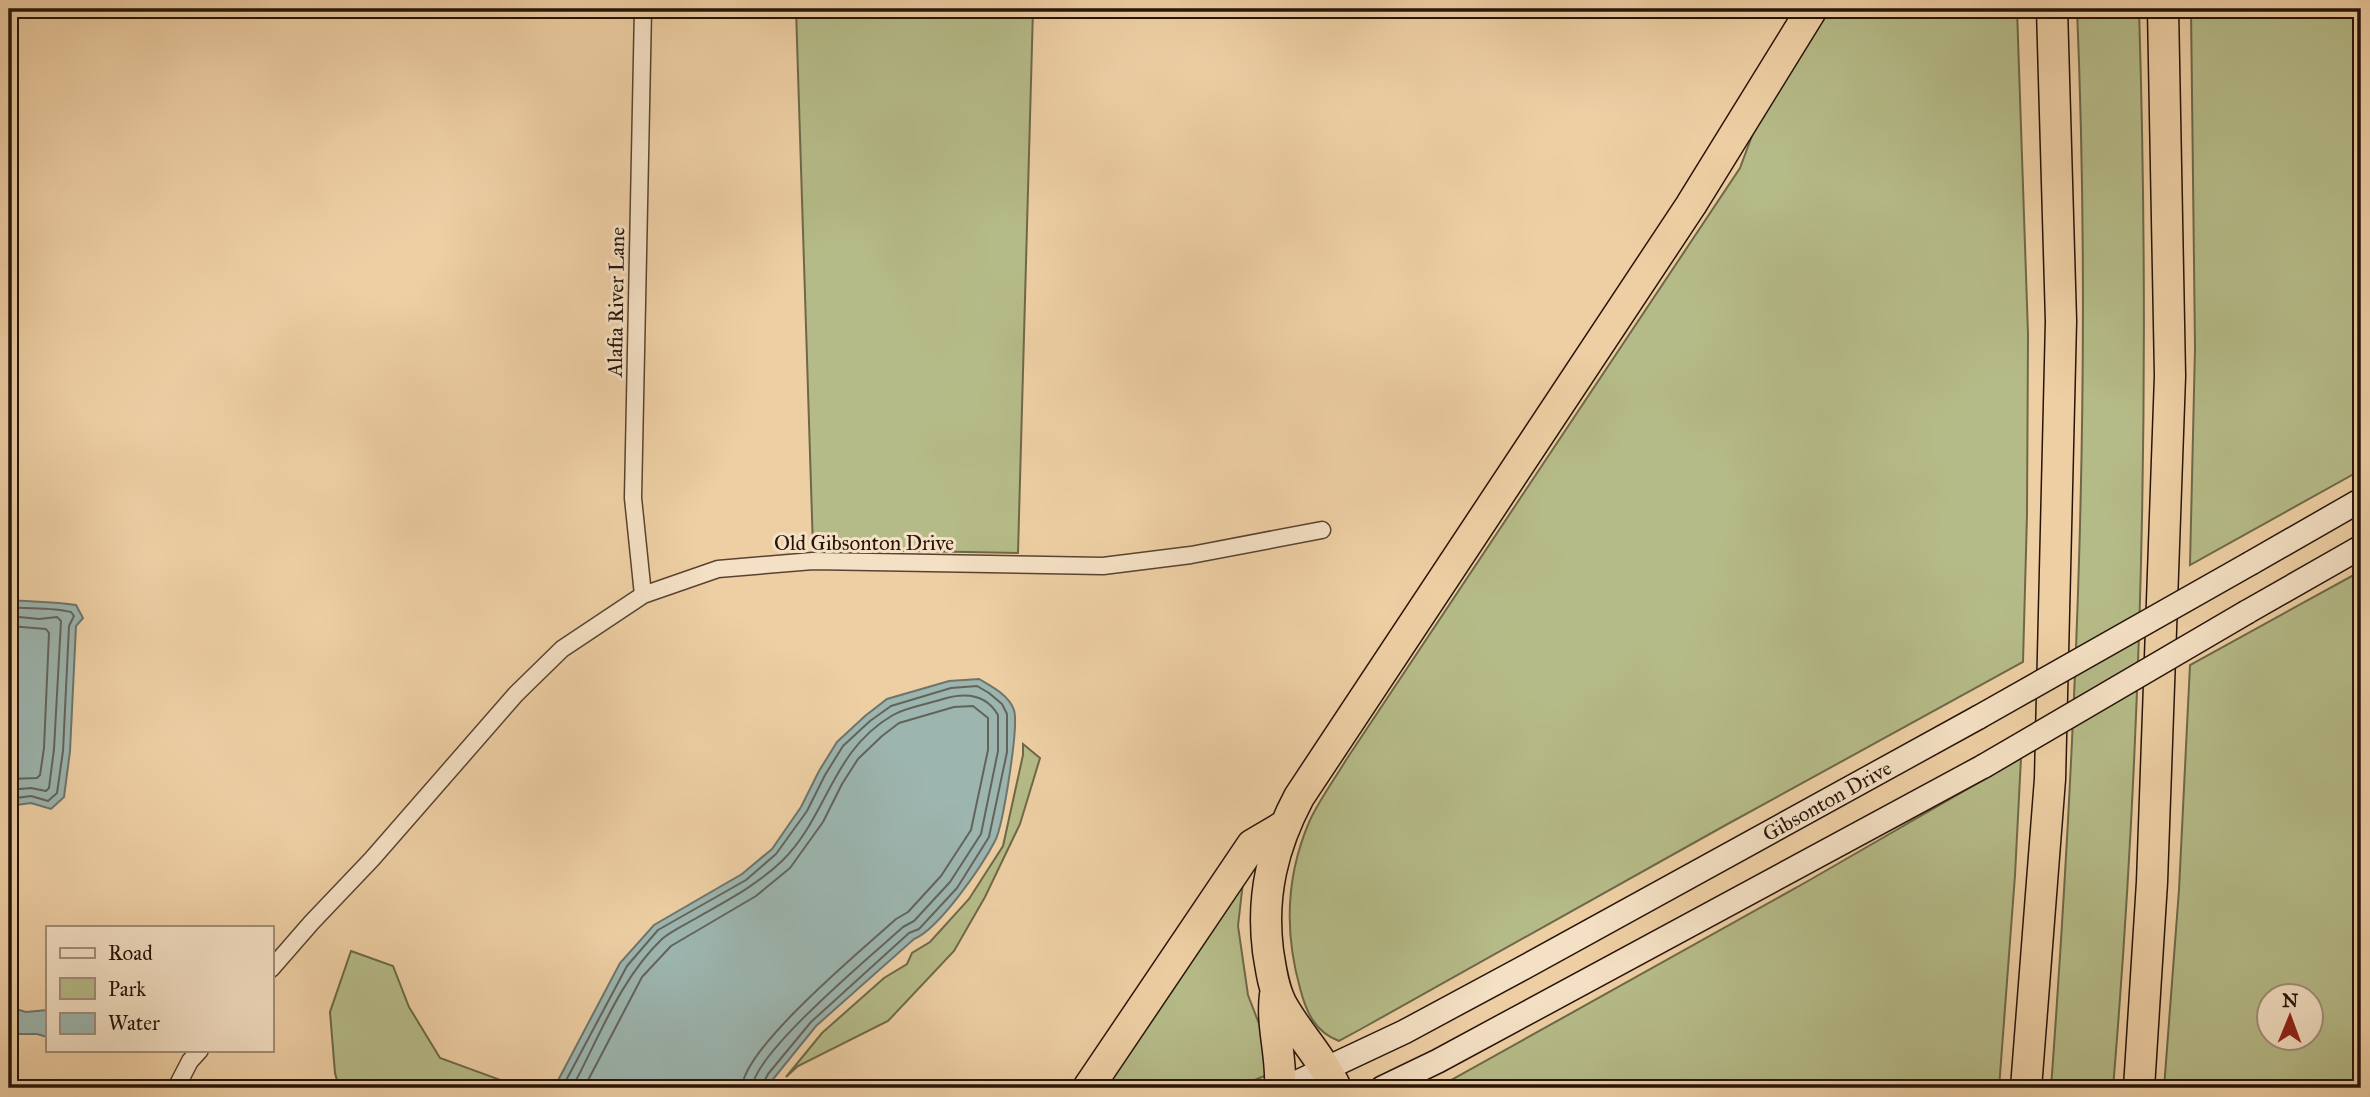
<svg xmlns="http://www.w3.org/2000/svg" width="2370" height="1097" viewBox="0 0 2370 1097" font-family="'IM FELL Great Primer',serif">
<style>
.green{fill:#b5bb88;stroke:#6e6848;stroke-width:2;fill-rule:evenodd}
.water{fill:#9cb5af;stroke:#6d756d;stroke-width:2}
.lines{fill:none;stroke-linecap:round;stroke-linejoin:round}
.shore{stroke:#62645c;stroke-width:2}
.minor-casing{stroke:#594330;stroke-width:19}
.secondary-casing{stroke:#271409;stroke-width:26}
.motorway-casing{stroke:#271409;stroke-width:33}
.minor{stroke:#f4e0c4;stroke-width:16}
.secondary{stroke:#f4e0c4;stroke-width:23}
.motorway{stroke:#eecfa4;stroke-width:30}
.secondary-bridge-casing{stroke:#271409;stroke-width:26;stroke-linecap:butt}
.secondary-bridge{stroke:#f4e0c4;stroke-width:23}
.labels{text-anchor:middle;stroke-width:6;stroke-linejoin:round;paint-order:stroke}
.street-label{font-size:21px;fill:#271409;stroke:#f4e0c4}
</style>
<rect width="100%" height="100%" fill="#eecfa4"/>
<filter id="stains"><feTurbulence type="fractalNoise" baseFrequency=".00286" numOctaves="4"/><feColorMatrix values="0 0 0 0 .2 0 0 0 0 .09 0 0 0 0 .02 0 0 0 .5 -.17"/></filter>
<radialGradient id="worn" r=".72"><stop offset=".6" stop-color="#630" stop-opacity="0"/><stop offset="1" stop-color="#630" stop-opacity=".3"/></radialGradient>
<!-- green -->
<path class="green" d="M796,9H1033L1018,553L813,549Z
M1817,9H2017L2028,334L2027,515L2023,662L1724,826L1361,1029L1339,1041C1315,1032 1306,1012 1300,988C1284,931 1286,875 1310,820C1320,799 1334,780 1346,760L1740,168L1776,71Z
M2077,9H2139C2150,369 2143,729 2113,1088H2051C2077,729 2092,368 2077,9Z
M2191,9H2361V470L2190,565L2195,348Z
M2361,571V1088H2164L2179,890L2190,665ZM2268,996H2310V1038H2268Z
M1023,744L1040,758L1020,824L985,897L954,951L888,1021L798,1066L786,1077L822,1033L884,978L907,964L912,953L930,942L969,899L1003,846L1023,755Z
M2021,758L2015,875L1999,1088H1437L1808,881Z
M1243,882L1238,926L1248,995L1266,1042L1267,1075L1235,1088H1095Z
M351,951L393,966L409,1007L440,1058L514,1085L543,1088H339L335,1073L330,1012Z"/>
<!-- water -->
<path class="water" d="M9,600C31,602 54,601 76,605L83,618L76,626L70,751L64,797L51,809L31,803L9,806Z
M979,679C991,686 1009,695 1014,710C1019,726 1003,826 995,841C982,866 939,929 914,939L816,1026L766,1088H554L620,963L654,925L742,874L772,849L801,807L819,771L837,742L865,716L887,699L949,681Z
M9,1007L26,1012L47,1010V1037L37,1034H9Z"/>
<g class="lines">
<!-- shore -->
<path class="shore" d="M9,607C29,609 53,607 71,612L74,616L69,626L63,751L57,793L48,801L31,796L9,799
M9,616L39,619L57,617L61,621L54,749L49,788L46,791L31,788L9,790
M9,626L46,629L49,633L44,748L40,775L37,778L9,779
M562,1088L627,966L658,930L746,880L776,854L807,811L825,775L843,746L870,721L891,706L951,688L977,686L989,693L1002,704L1007,714V752L989,837L957,888L919,929L909,933L811,1022L768,1074L761,1088
M572,1088C599,1038 620,979 662,939C672,930 687,924 698,917C728,900 757,885 782,861C828,816 831,751 893,715C907,707 928,704 943,699C966,692 986,694 998,715V751L981,834L950,882L914,921L903,927C873,954 754,1053 752,1088
M584,1088L642,977L671,946L756,896L790,868L823,822L842,784L858,759L882,736L899,723L954,707L973,706L988,718V750L971,830L941,876L908,912L896,919C863,949 743,1048 742,1088"/>
<defs>
<path id="minor" d="M643,9L633,498L643,595
M271,969L312,922L372,859L516,694L562,649L643,595L718,569L813,561L1103,566L1191,555L1322,530
M176,1088L190,1061L200,1050"/>
<path id="secondary" d="M2251,563L2361,500
M2247,612L2361,547
M1285,1088L1404,1032L1523,968L1979,717
M1382,1088L1438,1061L1984,766"/>
<path id="motorway" d="M1275,995C1271,1026 1282,1056 1280,1088
M1088,1088L1252,845L1284,826
M1336,1088C1322,1057 1297,1033 1281,1003C1273,987 1271,969 1268,951C1261,895 1273,846 1299,797L1691,205L1812,9
M2026,1088L2050,779L2061,321L2052,9
M2139,1088L2152,882L2170,376L2163,9"/>
</defs>
<!-- minor casing -->
<use href="#minor" class="minor-casing"/>
<!-- secondary casing -->
<use href="#secondary" class="secondary-casing"/>
<!-- motorway casing -->
<use href="#motorway" class="motorway-casing"/>
<!-- minor -->
<use href="#minor" class="minor"/>
<!-- secondary -->
<use href="#secondary" class="secondary"/>
<!-- motorway -->
<use href="#motorway" class="motorway"/>
<defs>
<path id="secondary-bridge" d="M1979,717L2251,563
M1984,766L2247,612"/>
</defs>
<!-- secondary-bridge casing -->
<use href="#secondary-bridge" class="secondary-bridge-casing"/>
<!-- secondary-bridge -->
<use href="#secondary-bridge" class="secondary-bridge"/>
</g>
<g class="labels">
<!-- street labels -->
<g class="street-label">
<text transform="translate(616 302) rotate(-89)" y="7">Alafia River Lane</text>
<text x="864" y="550">Old Gibsonton Drive</text>
<text transform="translate(1827 801) rotate(-29)" y="7">Gibsonton Drive</text>
</g>
</g>
<!-- margin -->
<rect width="2370" height="1097" fill="none" stroke="#eecfa4" stroke-width="35"/>
<rect x="10" y="10" width="2349" height="1076" fill="none" stroke="#271409" stroke-width="3.5"/>
<rect x="18" y="18" width="2335" height="1062" fill="none" stroke="#271409" stroke-width="2"/>
<!-- legend -->
<rect x="46" y="926" width="228" height="126" fill="#f4e0c4" stroke="#a28e79" stroke-width="2"/>
<rect x="60" y="948" width="35" height="10" fill="#f4e0c4" stroke="#a28e79" stroke-width="2"/>
<text x="108" y="960" font-size="21" fill="#271409">Road</text>
<rect x="60" y="978" width="35" height="21" fill="#b5bb88" stroke="#a28e79" stroke-width="2"/>
<text x="108" y="996" font-size="21" fill="#271409">Park</text>
<rect x="60" y="1013" width="35" height="21" fill="#9cb5af" stroke="#a28e79" stroke-width="2"/>
<text x="108" y="1030" font-size="21" fill="#271409">Water</text>
<!-- north arrow -->
<g transform="translate(2290 1017) rotate(1)"><circle r="33" fill="#f4e0c4" stroke="#a28e79" stroke-width="2"/>
<path d="M0-5L12 26L0 18L-12 26Z" fill="#8f2418"/>
<text y="-10" font-size="19" font-weight="bold" text-anchor="middle" fill="#271409">N</text>
</g>
<rect width="100%" height="100%" filter="url(#stains)"/>
<rect width="100%" height="100%" fill="url(#worn)"/>
</svg>
